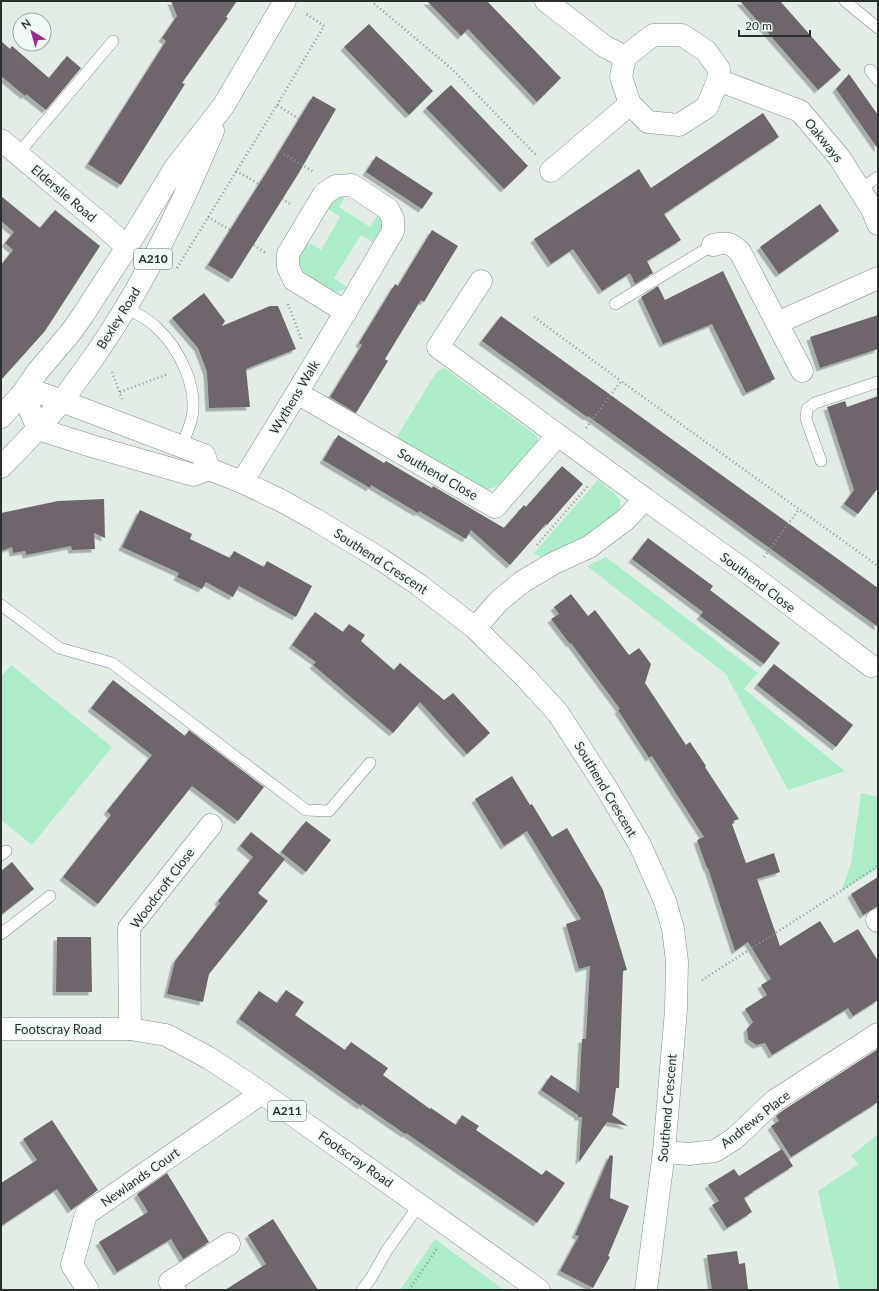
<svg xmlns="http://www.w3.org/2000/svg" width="879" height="1291" viewBox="0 0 879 1291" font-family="Lato,sans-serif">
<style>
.green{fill:#abecc9}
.building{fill:#6e666c;filter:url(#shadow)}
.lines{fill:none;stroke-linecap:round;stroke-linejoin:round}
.lane-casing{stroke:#858f89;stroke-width:12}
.street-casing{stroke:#858f89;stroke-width:23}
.secondary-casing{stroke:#858f89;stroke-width:23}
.primary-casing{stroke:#858f89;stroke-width:23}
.path{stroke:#8f9692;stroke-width:2.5;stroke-dasharray:1 3;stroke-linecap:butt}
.lane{stroke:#fff;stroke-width:11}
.street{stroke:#fff;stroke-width:22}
.secondary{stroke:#fff;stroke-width:22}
.primary{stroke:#fff;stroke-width:22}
.labels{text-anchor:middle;stroke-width:4;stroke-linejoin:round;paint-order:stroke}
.shield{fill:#effaf4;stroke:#656b68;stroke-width:1}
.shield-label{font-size:12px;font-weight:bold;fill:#2a2e2c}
.street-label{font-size:13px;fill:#2a2e2c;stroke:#effaf4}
</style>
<defs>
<filter id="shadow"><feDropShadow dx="-3.5" dy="3.5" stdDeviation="0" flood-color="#0004"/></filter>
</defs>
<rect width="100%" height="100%" fill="#e2ede6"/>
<!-- green -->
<path class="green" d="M346,195L339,207L370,227L379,213C387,227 384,231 376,244L361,235L334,278L348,288L337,292L326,290L303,276L295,256L305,240L321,250L340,217L326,208L337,196Z
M444,368L537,436L538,444L496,487L478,491L395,440L437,371Z
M598,480L614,493L620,500C620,502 620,504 620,506C615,525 557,550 540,557L534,553Z
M606,557L758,673L744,689L845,771L788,790L726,674L587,566Z
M11,665L112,747L32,845L1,820V677Z
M861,793L878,797V868L841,891L851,864Z
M878,1134V1290H840L818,1191L859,1164L851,1156Z
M435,1239L504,1290H400Z"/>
<!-- building -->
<path class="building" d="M171,1H237L226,17L228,18L182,83L185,84L121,185L88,164L166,41L162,38L177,16Z
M427,1H487L561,78L537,102L468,29L461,36Z
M740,1H780L841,70L818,90Z
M369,24L433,91L409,115L344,47Z
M1,41L10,49L12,46L49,78L67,56L81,68L46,110L26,94L25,96L1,76Z
M849,74L878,115V149L836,89Z
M451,85L528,166L504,189L426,108Z
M313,96L336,109L297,176L232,279L208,265L273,162Z
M763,113L779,137L664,214L681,240L647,261L653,273L635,284L630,273L602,291L573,249L551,264L534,239L639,169L651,188Z
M376,156L433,193L422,209L366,172Z
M1,196L40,228L55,210L100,246L45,331L1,380V265L13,250L5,243L14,232L1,221Z
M820,204L839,231L779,274L760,247Z
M432,230L458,246L424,302L421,300L385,359L388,361L356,413L330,397L362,345L359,343L395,284L398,286Z
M723,271L775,379L746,393L712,324L663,344L641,297L658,286L665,300Z
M204,293L225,321L222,326L270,306H278L296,349L246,369L250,407L209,408L207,372L198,348L172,318Z
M878,315V349L820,368L810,337Z
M501,316L878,588V627L588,416L587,417L482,341Z
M878,396V488L858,514L844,504L854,490L827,407L845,401L847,407Z
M338,435L384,463L386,461L432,488L433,486L504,528L524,505L526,507L562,466L583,484L547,525L546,524L510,565L471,530L466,539L419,511L418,513L371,485L370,488L323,460Z
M104,499L105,538L94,533L95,549L72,550L71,546L26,555L25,551L13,553L12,547L1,551V513L58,501Z
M140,510L192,534L190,539L230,558L234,551L264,567L267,561L312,586L296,617L239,586L233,597L206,582L202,589L177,577L179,573L122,547Z
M648,538L713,586L710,590L780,643L764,664L700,616L703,612L632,559Z
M571,594L588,616L595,610L629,655L639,648L651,664L645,683L686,745L690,742L706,766L705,767L739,819L733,821L734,823L732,824L746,863L774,853L780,872L757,879L780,946L820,921L834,943L858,929L878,961V1000L853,1016L848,1008L772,1055L765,1043L756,1045L748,1039L747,1029L753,1022L745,1009L767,995L761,985L771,979L748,942L735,951L708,868H707L697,840L704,837L652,756L649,758L618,710L620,709L571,643L570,644L551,619L559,614L554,607Z
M315,612L343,632L349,624L365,635L361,641L394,670L400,663L444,700L453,693L490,733L467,754L420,702L393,733L313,665L316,662L292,645Z
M774,664L853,725L836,747L757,685Z
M113,680L185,736L189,730L264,787L238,821L192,786L98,904L63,877L111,815L107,811L152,755L91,708Z
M512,776L530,805L532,804L552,837L567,828L603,890L627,970L623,971L619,1088H616L613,1112L612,1115L628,1126L607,1122L579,1162L582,1117H578V1115L541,1090L551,1075L579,1093L582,1039H586L590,966L579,969L566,924L581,919L527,831L504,846L475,799Z
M306,821L331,840L306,872L281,852Z
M251,832L285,859L258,893L268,901L209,974L203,1002L167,994L175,961L220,903L218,901L253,857L240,846Z
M12,862L34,889L1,915V871Z
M878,877V906L863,915L851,894Z
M57,937H91L92,992H56Z
M286,990L304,1002L295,1015L345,1050L351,1042L388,1068L383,1075L430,1109L431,1108L456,1125L462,1115L479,1126L476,1130L542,1175L546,1170L565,1183L537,1223L406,1133L405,1134L362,1104L361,1106L239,1019L259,991L277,1003Z
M878,1049V1102L791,1157L771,1126L779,1121L776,1116L782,1111Z
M52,1120L98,1190L71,1210L57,1189L1,1226V1183L37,1160L23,1139Z
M782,1149L793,1166L752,1192H753L744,1198L752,1212L727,1228L712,1205L719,1201L708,1185L734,1169L739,1176Z
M610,1155L613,1156L610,1198L629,1206L608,1256L610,1257L593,1288L560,1271L579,1236L575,1235Z
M167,1173L209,1242L183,1259L171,1239L117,1272L99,1242L148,1212L137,1194Z
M273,1219L318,1290H225L266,1264L248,1235Z
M737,1251L739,1264L745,1263L748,1290H712L707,1255Z"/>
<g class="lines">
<defs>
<path id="lane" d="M845,1L878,28
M870,70L878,80
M18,154L113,41
M860,189L878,177
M615,304L713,245
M126,307C136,314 149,319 157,328C179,348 198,387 192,417C190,427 185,437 182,446
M821,461L806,419L807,409L815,403L878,382
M1,605L59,648L112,663L306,810L329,811L370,763
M1,855L6,851
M1,934L50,896
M362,1290L371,1278L387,1250L420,1204"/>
<path id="street" d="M546,1L604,46L625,57
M653,35H682L706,51L719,69L718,80L707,107L679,125L648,122L630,104L621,77L625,57Z
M718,80L800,111L839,157L872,209L878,224
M1,140L105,227L127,247
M551,171L630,104
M713,245C727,242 730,242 740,252L777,323L878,278
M777,323L802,371
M297,393L495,507L558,435
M242,482C294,399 344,315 393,231V219L388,209L352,185L336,186L324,194L288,254V267L294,280L346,312
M645,499L751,575L871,666
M475,628L499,601L522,582L554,563L589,547L625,520L645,499L438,347L481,281
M877,920L878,921
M130,1029L129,928L211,825
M664,1152L689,1154L715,1151L734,1139L774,1101L878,1034
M88,1290L72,1265L86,1214L262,1093
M175,1290L170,1282L229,1244"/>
<path id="secondary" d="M209,469L204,455L43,394L23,393L38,429L95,447L193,475L209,469L242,482L282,501L316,520L382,560L419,585L475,628L526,678L558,713L607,789L640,845L665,901L673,929L677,961L676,1010L664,1152L646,1290"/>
<path id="primary" d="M1,417L23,393L38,371L71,332L83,315L127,247L175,168L224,105L285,1
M1,467C22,446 42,425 61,402C70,391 77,379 86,368C139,295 179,213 213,131
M1,1029H130L166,1035L209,1058L262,1093L539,1290"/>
</defs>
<!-- lane casing -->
<use href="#lane" class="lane-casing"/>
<!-- street casing -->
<use href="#street" class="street-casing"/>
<!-- secondary casing -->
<use href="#secondary" class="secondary-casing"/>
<!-- primary casing -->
<use href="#primary" class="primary-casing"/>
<!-- path -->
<path class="path" d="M371,1L452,69L536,155
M277,105L324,26L305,13
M284,154L314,172
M236,171L259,184
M282,199L292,205
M208,217L230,230
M254,245L266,253
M177,268L277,105L299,119
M288,304L302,341
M534,317L621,381
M112,372L122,399
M120,392L168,374
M586,428L621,381L878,566
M537,545L588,486
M764,557L799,509
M702,980L841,891L878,866
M409,1290L438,1247"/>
<!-- lane -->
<use href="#lane" class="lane"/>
<!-- street -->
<use href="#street" class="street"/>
<!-- secondary -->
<use href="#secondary" class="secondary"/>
<!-- primary -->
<use href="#primary" class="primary"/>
</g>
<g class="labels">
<!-- shield labels -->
<g class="shield">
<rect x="134" y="249" width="38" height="20" rx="3"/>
<rect x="268" y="1101" width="38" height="20" rx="3"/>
</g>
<g class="shield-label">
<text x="153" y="263">A210</text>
<text x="287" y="1115">A211</text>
</g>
<!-- street labels -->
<g class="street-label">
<text transform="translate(824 140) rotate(51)" y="5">Oakways</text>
<text transform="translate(64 193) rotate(40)" y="5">Elderslie Road</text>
<text transform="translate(118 318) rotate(-58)" y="5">Bexley Road</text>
<text transform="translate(294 397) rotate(-59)" y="5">Wythens Walk</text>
<text transform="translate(438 474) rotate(30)" y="5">Southend Close</text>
<text transform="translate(381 561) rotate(33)" y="5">Southend Crescent</text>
<text transform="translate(758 582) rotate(37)" y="5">Southend Close</text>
<text transform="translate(606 789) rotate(59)" y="5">Southend Crescent</text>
<text transform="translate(162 888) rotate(-53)" y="5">Woodcroft Close</text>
<text x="58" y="1034">Footscray Road</text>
<text transform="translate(667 1108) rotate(-85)" y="5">Southend Crescent</text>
<text transform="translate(755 1119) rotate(-38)" y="5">Andrews Place</text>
<text transform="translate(356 1159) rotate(35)" y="5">Footscray Road</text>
<text transform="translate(140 1177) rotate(-35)" y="5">Newlands Court</text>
</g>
</g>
<!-- border -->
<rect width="879" height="1291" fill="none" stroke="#2a2e2c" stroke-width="4"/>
<!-- north arrow -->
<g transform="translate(32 32) rotate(323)"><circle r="19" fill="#effaf4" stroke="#a0a8a4"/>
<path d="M0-3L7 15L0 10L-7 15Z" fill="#952b8e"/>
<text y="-6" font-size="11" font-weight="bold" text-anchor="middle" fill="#2a2e2c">N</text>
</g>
<!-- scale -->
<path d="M739 30v6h71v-6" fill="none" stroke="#2a2e2c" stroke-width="2"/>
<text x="745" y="30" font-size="12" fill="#2a2e2c" stroke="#effaf4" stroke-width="3" paint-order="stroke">20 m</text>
</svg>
